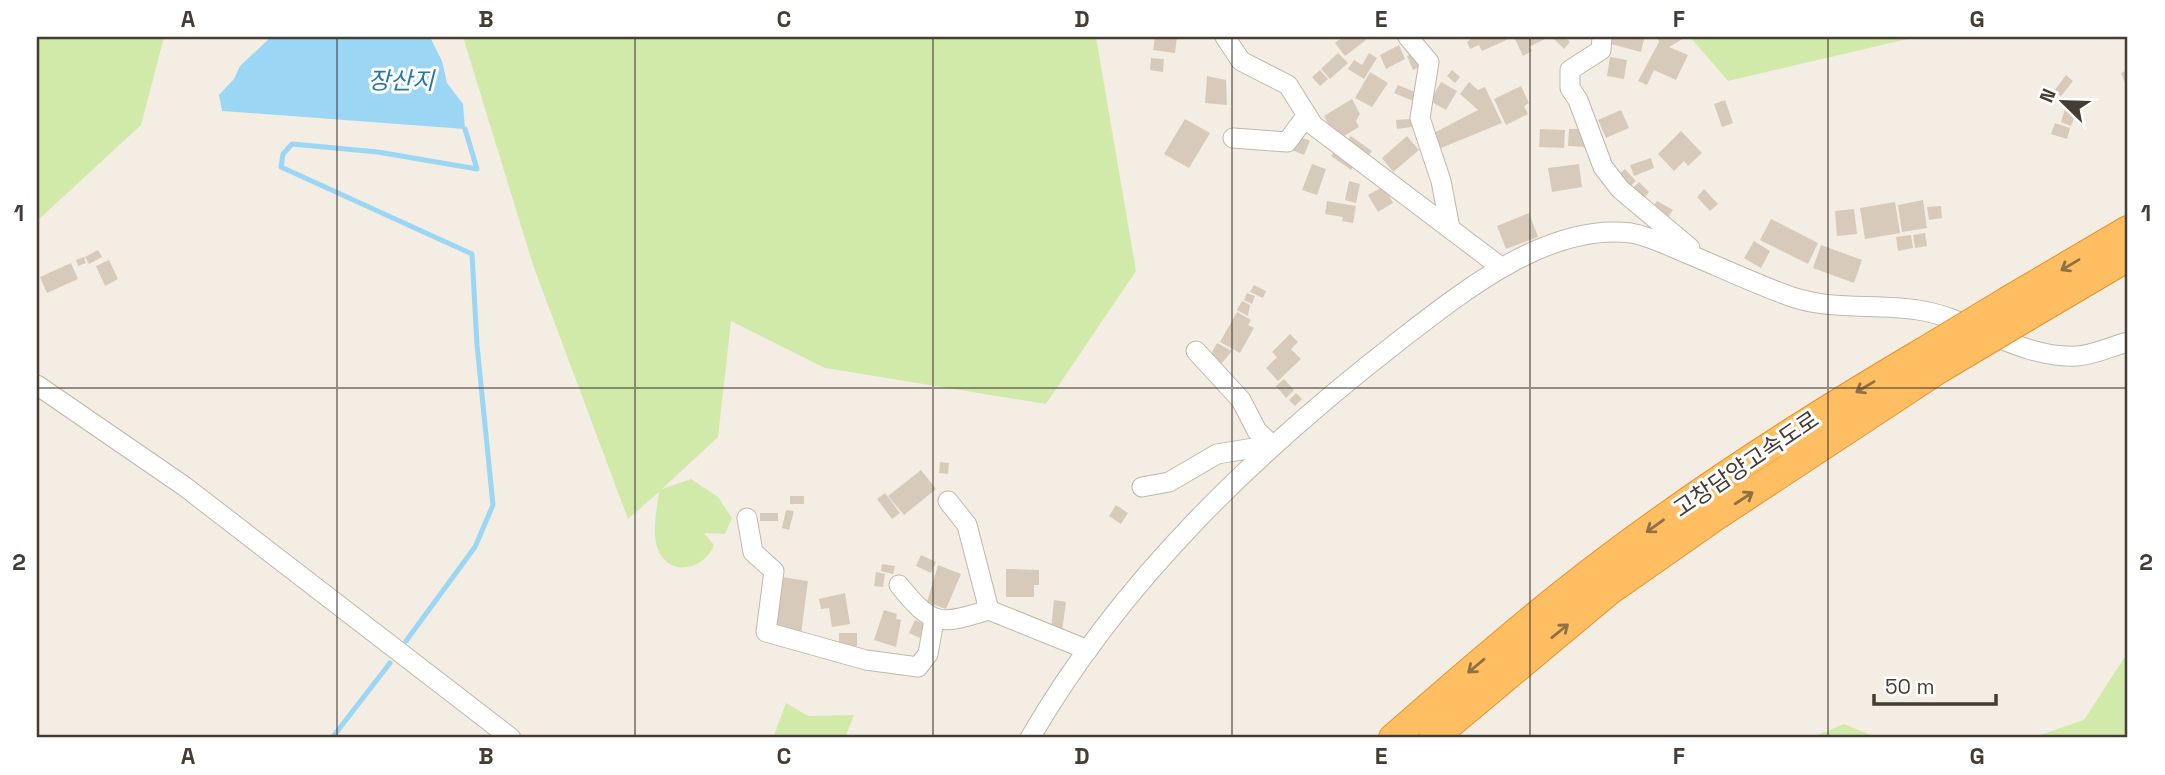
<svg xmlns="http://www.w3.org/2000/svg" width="2165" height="775" viewBox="0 0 2165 775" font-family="'Space Grotesk','Noto Sans KR',sans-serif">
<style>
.green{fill:#d2eaa9}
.water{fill:#9bd7f4}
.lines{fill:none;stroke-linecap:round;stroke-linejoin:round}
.stream{stroke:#9bd7f4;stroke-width:5}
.building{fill:#d8cabb}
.minor-casing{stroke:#c1b7a9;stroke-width:21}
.highway-casing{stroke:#e5922b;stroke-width:30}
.minor{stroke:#fff;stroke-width:19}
.highway{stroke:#ffbe62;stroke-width:28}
.highway-bridge-casing{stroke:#e5922b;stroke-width:30;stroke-linecap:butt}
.highway-bridge{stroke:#ffbe62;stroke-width:28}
.oneway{stroke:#8f7146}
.grid{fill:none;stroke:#453d33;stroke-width:2;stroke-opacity:0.55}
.labels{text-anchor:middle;stroke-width:6;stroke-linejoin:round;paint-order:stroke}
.street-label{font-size:23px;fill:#453d33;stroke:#fff}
.water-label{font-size:24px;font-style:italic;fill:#2579a6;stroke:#fff}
.neatline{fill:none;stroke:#453d33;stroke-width:2.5}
.grid-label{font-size:23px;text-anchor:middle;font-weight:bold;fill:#453d33}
</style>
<rect width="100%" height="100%" fill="#f3ede3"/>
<!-- green -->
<path class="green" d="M37,37H164L141,125L37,221Z
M463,37H1096L1136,271L1046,404L825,368L731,321L718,437L662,489L691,479L718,497L732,518L725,534L704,533L714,545C704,571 667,578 657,547C652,528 657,510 659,492L628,519L533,265Z
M1690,37H1916L1728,81Z
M2128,652V738H2031L2084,720Z
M786,703L808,716L854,715L845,738H773Z
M1844,724L1878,738H1810Z"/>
<!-- water -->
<path class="water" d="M271,37H430L442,61L447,83L463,104L465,129L222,111L219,95L234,79L240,66Z"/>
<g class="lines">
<!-- stream -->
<path class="stream" d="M406,641L475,547L493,505L477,345L472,254L281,167L283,154L292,144L378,152L477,169L465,129
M332,738L390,663"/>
</g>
<!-- building -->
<path class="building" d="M1155,37H1177L1175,53L1153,50Z
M1343,37H1363L1366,40L1345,56L1335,43Z
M1474,37H1513L1482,51L1479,45L1470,49L1467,42Z
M1519,37H1544L1545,39L1529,47L1532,51L1523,56L1515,39Z
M1552,37H1565L1570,42L1564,49Z
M1612,37L1644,39L1641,52L1611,44Z
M1657,37H1686L1669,47L1688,55L1676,80L1654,70L1647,85L1638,81L1659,42Z
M1399,45L1405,59L1386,69L1380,55Z
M1415,52L1421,66L1413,70L1407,56Z
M1338,53L1348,63L1330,79L1321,69Z
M1369,53L1377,58L1364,79L1348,69L1354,60L1362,65Z
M1610,57L1627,60L1624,79L1607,76Z
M1151,58L1164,59L1163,72L1150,70Z
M1320,70L1328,79L1320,86L1312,77Z
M1452,70L1460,77L1455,83L1447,76Z
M2128,70V90L2121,73Z
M1370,72L1388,83L1372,107L1355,98Z
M2066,75L2073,81L2061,96L2054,91Z
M1207,76L1226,80L1227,105L1205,103Z
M1441,82L1457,91L1446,110L1430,101Z
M1469,82L1478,90L1485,87L1502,123L1441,148L1434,133L1478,110L1460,94Z
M1398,85L1417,93L1413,101L1394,93Z
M1521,86L1529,103L1524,106L1528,114L1506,125L1494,99Z
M1352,99L1360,114L1356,121L1359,127L1337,140L1324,116Z
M1725,100L1733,123L1722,127L1714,104Z
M2065,109L2076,113L2071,126L2061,122Z
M1621,110L1629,128L1606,138L1598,120Z
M1185,119L1210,133L1189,168L1164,154Z
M1411,119L1412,127L1397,129L1396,120Z
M2055,123L2070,128L2067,139L2051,134Z
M1540,129L1565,130L1564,148L1539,147Z
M1569,129H1587L1586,147L1568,146Z
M1681,131L1702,153L1688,166L1684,161L1674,171L1658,154Z
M1298,136L1310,141L1304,155L1292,150Z
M1351,136L1372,151L1365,160L1344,144Z
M1407,136L1419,150L1393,172L1382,158Z
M1337,149L1356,162L1351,170L1331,156Z
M1651,158L1654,168L1634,176L1630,165Z
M1312,164L1326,169L1317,195L1302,190Z
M1579,164L1582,187L1552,192L1548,168Z
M1625,169L1636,181L1629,187L1618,175Z
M1349,181L1360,184L1356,203L1345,200Z
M1639,182L1649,192L1643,199L1633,188Z
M1384,186L1393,203L1378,212L1368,195Z
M1704,189L1718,204L1710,211L1697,197Z
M1923,200L1927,228L1902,232L1898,205Z
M1327,201L1356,206L1353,223L1342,221L1343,217L1325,214Z
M1657,201L1673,210L1668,217L1653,207Z
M1895,202L1900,233L1865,239L1860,208Z
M1941,206L1942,218L1929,220L1927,207Z
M1854,209L1857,234L1837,236L1835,211Z
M1529,213L1538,237L1506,249L1497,226Z
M1771,219L1818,243L1808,264L1760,240Z
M1925,233L1927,246L1915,248L1913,235Z
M1911,235L1913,248L1898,251L1896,237Z
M1754,241L1770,251L1761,268L1744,258Z
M1821,245L1862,260L1854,283L1813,268Z
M98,250L102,257L89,264L85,257Z
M84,257L86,263L78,266L76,260Z
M109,260L118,279L105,286L96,266Z
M71,263L78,279L47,293L40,277Z
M1254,285L1266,291L1263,298L1250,292Z
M1247,293L1255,296L1252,304L1244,300Z
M1242,301L1250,305L1248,316L1237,310Z
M1237,312L1251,320L1248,325L1254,328L1240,353L1220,342Z
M1290,334L1298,342L1291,349L1301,359L1278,381L1266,368L1277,357L1272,352Z
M1217,343L1232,351L1222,363L1210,356Z
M1284,379L1294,390L1286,398L1276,386Z
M1296,393L1302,399L1295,406L1289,400Z
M940,462L949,463L948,474L939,473Z
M921,470L936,489L904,515L888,496Z
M885,493L900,513L892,519L877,499Z
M790,496H804V504H790Z
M1116,505L1128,513L1121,524L1109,516Z
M786,510L794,511L789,530L782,528Z
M760,513H778V521H760Z
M921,555L936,562L931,573L916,566Z
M882,564L895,566L893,574L881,571Z
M938,565L961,574L946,609L927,602Z
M1006,569L1039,570V585H1034V597H1006Z
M876,572L885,574L883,587L874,586Z
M782,577L808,581L801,634L775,630Z
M845,593L850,624L832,627L829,608L821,609L819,599Z
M1054,600L1066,602L1062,631L1051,630Z
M884,610L897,614L896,619L901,620L896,647L874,640Z
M915,620L926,625L920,638L909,633Z
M839,633H857V646H839Z"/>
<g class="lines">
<defs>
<path id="minor" d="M1225,37L1241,61L1288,85L1313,125L1502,268
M1408,37L1429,62L1420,118L1441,181L1450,228
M1602,37L1601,50L1570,70V88L1578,100L1603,167L1620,189L1690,248
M1233,138L1287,142L1307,115
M1196,351L1241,400L1257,431L1272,445
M37,385L184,486L511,738
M1142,487L1169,482L1217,454L1272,445
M948,501L967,525L989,610L1088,650
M747,518L753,552L774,571L766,632L866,660L918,667L928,654L934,620
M899,585C933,627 939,625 989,610
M1030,738C1122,579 1256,452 1400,340C1461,293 1548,222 1631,233C1648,236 1665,244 1681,251C1718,266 1755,284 1792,297C1834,311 1875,303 1918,310C1972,318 2020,359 2077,356C2094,355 2112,346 2128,342"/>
<path id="highway" d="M2009,300L2128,230
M2028,316L2128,257
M1393,738C1449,689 1505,640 1563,594C1676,504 1799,425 1923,352
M1433,738L1609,591L1716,516L1939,369"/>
</defs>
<!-- minor casing -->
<use href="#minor" class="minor-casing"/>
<!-- highway casing -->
<use href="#highway" class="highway-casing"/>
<!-- minor -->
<use href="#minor" class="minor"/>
<!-- highway -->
<use href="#highway" class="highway"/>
<defs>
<path id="highway-bridge" d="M1923,352L2009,300
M1939,369L2028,316"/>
</defs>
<!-- highway-bridge casing -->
<use href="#highway-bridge" class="highway-bridge-casing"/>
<!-- highway-bridge -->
<use href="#highway-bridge" class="highway-bridge"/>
</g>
<!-- one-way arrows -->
<defs><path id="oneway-shaft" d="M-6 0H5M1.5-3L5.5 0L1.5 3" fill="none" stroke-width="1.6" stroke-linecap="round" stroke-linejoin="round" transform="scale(1.75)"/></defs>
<g class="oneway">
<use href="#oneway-shaft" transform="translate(2070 265) rotate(149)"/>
<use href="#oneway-shaft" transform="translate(1865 387) rotate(149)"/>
<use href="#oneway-shaft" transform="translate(1744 498) rotate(-33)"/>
<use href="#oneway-shaft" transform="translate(1655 526) rotate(144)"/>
<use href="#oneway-shaft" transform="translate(1560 631) rotate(-39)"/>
<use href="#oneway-shaft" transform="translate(1476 666) rotate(140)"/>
</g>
<!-- grid -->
<path class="grid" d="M337,37V738M635,37V738M933,37V738M1232,37V738M1530,37V738M1828,37V738M37,388H2128"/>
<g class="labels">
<!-- street labels -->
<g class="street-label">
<text transform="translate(1746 464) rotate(-34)" y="8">고창담양고속도로</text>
</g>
<!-- water labels -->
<g class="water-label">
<text x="401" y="89">장산지</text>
</g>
</g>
<!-- border -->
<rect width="2165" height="775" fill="none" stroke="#ffffff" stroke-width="77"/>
<!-- north arrow -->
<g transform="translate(2063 102) rotate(293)" stroke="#ffffff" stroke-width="5" paint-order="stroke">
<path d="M0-5L12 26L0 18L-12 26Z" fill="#453d33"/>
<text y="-10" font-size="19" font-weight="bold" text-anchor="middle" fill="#453d33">N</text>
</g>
<!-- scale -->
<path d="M1874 694v10h122v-10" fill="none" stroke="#453d33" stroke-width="3.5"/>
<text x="1885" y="694" font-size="21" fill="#453d33" stroke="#ffffff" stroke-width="5" paint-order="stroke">50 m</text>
<rect x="38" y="38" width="2088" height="698" class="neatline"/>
<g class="grid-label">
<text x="188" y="27">A</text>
<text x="486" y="27">B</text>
<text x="784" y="27">C</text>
<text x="1082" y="27">D</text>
<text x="1381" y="27">E</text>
<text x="1679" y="27">F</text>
<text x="1977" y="27">G</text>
<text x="19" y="221">1</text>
<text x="2146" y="221">1</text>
<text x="19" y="570">2</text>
<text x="2146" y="570">2</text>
<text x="188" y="764">A</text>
<text x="486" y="764">B</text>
<text x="784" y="764">C</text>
<text x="1082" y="764">D</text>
<text x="1381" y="764">E</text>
<text x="1679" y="764">F</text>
<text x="1977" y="764">G</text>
</g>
</svg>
